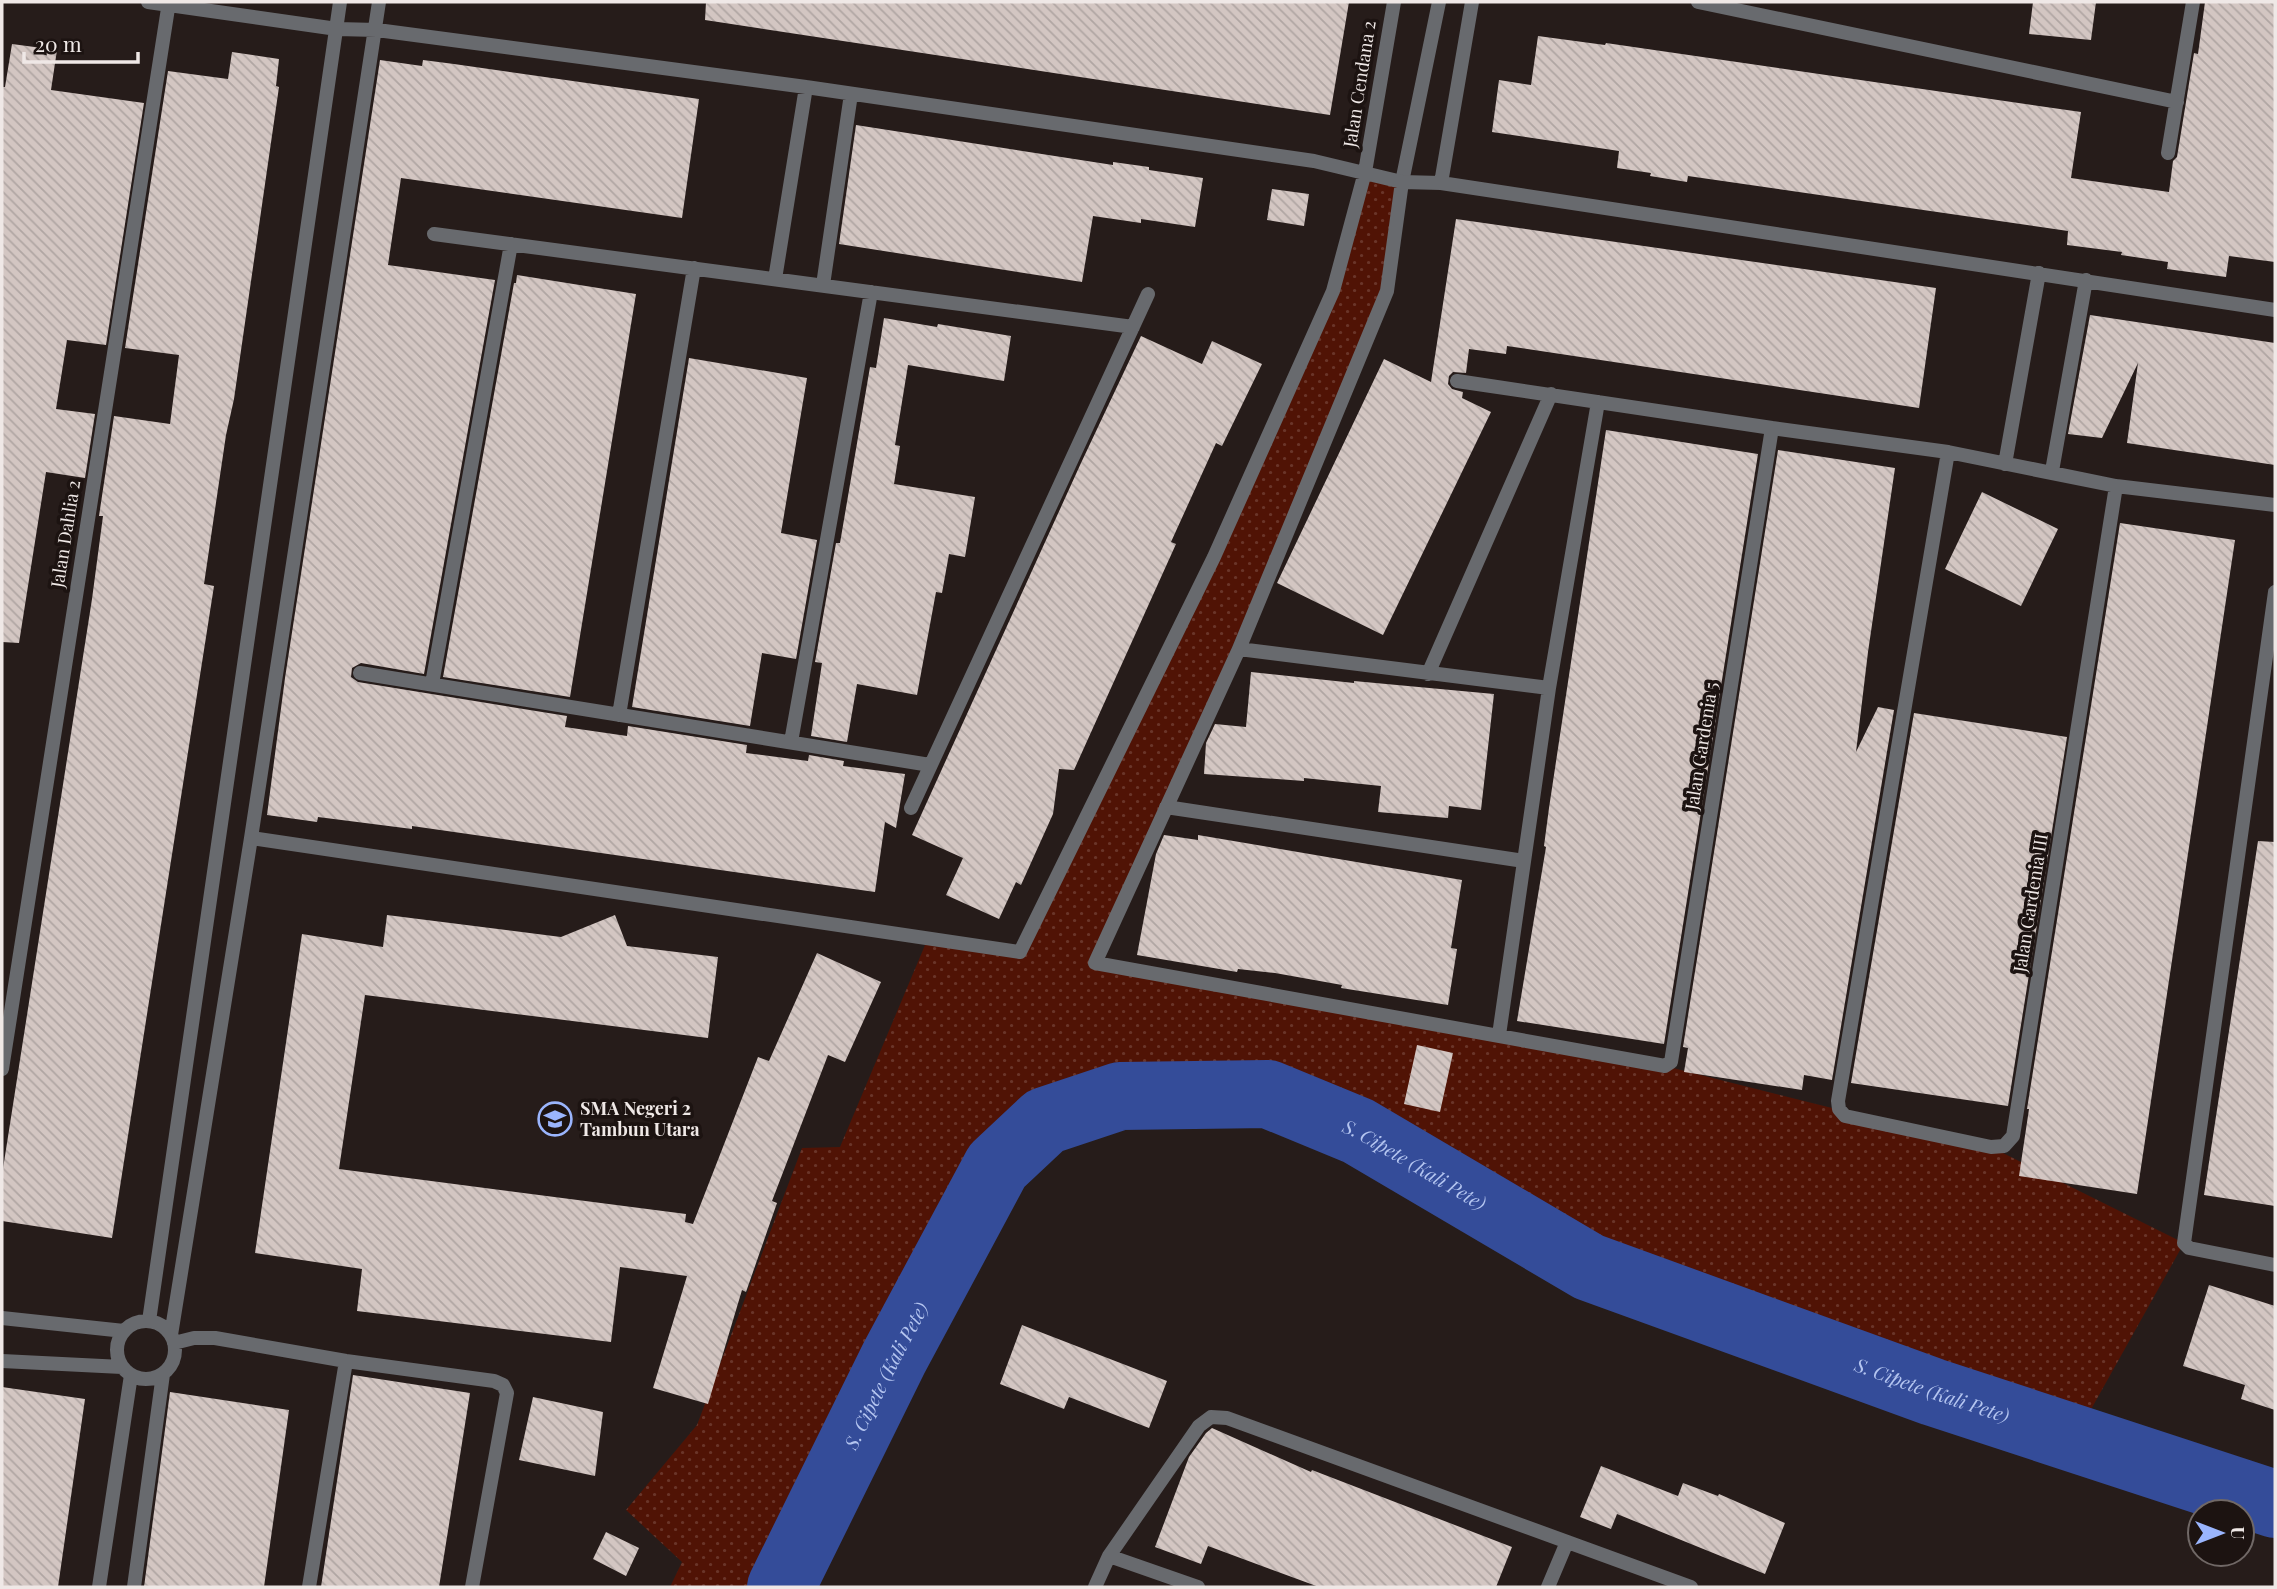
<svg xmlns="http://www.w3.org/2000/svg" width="2277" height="1589" viewBox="0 0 2277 1589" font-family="'Playfair Display',serif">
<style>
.grass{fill:url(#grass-dots)}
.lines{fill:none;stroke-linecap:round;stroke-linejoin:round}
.river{stroke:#344c99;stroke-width:68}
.building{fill:url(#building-back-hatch)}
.service{stroke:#686a6e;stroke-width:14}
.minor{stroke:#686a6e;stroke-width:14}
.labels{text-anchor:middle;stroke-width:7;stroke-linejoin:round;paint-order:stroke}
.street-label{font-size:18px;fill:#efe8e6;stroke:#1c1311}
.poi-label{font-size:18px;font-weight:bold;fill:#efe8e6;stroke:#1c1311;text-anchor:start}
.water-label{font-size:19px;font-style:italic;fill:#b4c5f0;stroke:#1c1311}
</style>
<defs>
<pattern id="grass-dots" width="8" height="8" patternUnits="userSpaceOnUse" patternTransform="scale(1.75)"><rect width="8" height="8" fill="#501305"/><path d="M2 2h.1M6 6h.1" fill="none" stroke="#6a3529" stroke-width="1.8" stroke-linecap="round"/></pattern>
<pattern id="building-back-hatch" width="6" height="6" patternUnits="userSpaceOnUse" patternTransform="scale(1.75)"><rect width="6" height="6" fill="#d3c6c2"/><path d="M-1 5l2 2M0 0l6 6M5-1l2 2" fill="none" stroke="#b0a6a3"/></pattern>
</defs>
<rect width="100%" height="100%" fill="#261c1a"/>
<!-- grass -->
<path class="grass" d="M1365,172L1402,182L1387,291L1095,963L1665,1066L1860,1115L2003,1153L2184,1243L2075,1438L1589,1267L1390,1149L1268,1094L1120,1096L1045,1121L997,1166L785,1587H670L682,1562L626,1510L697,1425L802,1148L840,1147L928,938L1020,951L1333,291Z"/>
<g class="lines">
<!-- river -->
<path class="river" id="s1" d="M781,1587L894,1358L997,1166L1045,1121L1120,1096L1268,1094L1358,1131L1589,1267L1933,1392L2275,1504"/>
</g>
<!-- building -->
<path class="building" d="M706,2H1349L1330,115L705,20Z
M2033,2H2096L2091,40L2029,34Z
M2205,2H2275V262L2229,256L2226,277L2167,269L2168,262L2121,255L2122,252L2067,245L2068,231L1688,176L1687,182L1650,176L1651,173L1617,168L1619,151L1492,132L1499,80L1531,85L1538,36L1605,45L1606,43L2081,112L2071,178L2169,192L2173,161L2177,157L2194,53L2198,54Z
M12,44L57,50L51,90L144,103L106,345L67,340L56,409L95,414L85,478L46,472L19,643L2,642V87H5Z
M232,52L279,59L276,86L279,87L234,399L226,435L204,584L214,586L112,1238L2,1221V1175L92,599L103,516H99L114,416L170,424L179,355L125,348L168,71L228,79Z
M380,60L422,66L423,60L454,64L699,99L682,218L401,178L388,265L495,280L424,674L361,663L352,668L351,677L358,682L567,716L565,727L627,736L628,726L747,745L746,753L808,761L809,755L844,761L843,766L905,774L896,828L885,822L875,892L412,826V829L318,817L317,822L267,815L285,678Z
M856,125L1113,165V162L1149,167V170L1203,178L1195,227L1141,219V223L1093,216L1082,282L839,244Z
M1272,189L1309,194L1304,226L1267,220Z
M1456,219L1936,288L1919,408L1507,346L1506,354L1469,349L1466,373L1453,372L1449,376L1448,384L1452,389L1463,392L1462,398L1491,412L1383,635L1277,583L1384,359L1431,382Z
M517,275L636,294L570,697L443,677L514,283H516Z
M2090,315L2275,343V465L2127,443L2138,363L2102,438L2068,434Z
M884,318L937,327L938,324L1011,336L1004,381L908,365L895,445L900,446L894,484L975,497L965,557L949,554L942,593L936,592L917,695L857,684L847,742L811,736L822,663L815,662L836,543H840L870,367L876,368Z
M1141,336L1202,364L1212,341L1262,364L1222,446L1216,443L1171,542L1176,544L1074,770L1059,769L1053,814L1021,885L1016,882L999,919L946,895L963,858L912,835L1081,463Z
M689,358L807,378L781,533L817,540L796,659L762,653L750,726L632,707Z
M1606,430L1758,454L1664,1044L1517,1021L1546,847L1544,846L1549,808Z
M1778,450L1895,468L1868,652L1856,752L1878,707L1894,710L1832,1080L1804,1075L1802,1090L1684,1072L1688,1048L1683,1047Z
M1982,492L2058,529L2021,606L1945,569Z
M2120,523L2235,540L2137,1194L2019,1176L2029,1109H2027Z
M1251,672L1354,683V681L1494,694L1481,810L1449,806L1448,818L1378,812L1381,786L1304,778V781L1204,774L1206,743L1215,724L1246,727Z
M1914,713L2067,737L2008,1106L1851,1083Z
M1164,835L1198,840V835L1462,880L1451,948L1457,949L1448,1005L1341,988L1342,985L1275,973L1238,969L1237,972L1137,955L1156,854Z
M2258,841L2275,842V1206L2204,1195Z
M387,915L561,937L615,915L627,946L718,957L708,1038L365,995L339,1169L686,1214L685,1222L693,1224L758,1057L769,1061L817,953L881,982L845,1062L828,1055L772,1201L777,1203L746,1292L742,1290L708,1404L653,1388L687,1276L620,1267L611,1342L357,1311L362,1269L255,1253L302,934L383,947Z
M1417,1045L1453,1053L1440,1112L1404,1104Z
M2209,1285L2275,1306V1410L2241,1399L2245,1385L2183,1366Z
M1022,1325L1167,1381L1149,1428L1069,1397L1064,1409L1000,1384Z
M353,1375L470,1393L439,1587H321Z
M2,1387L85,1399L58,1587H2Z
M170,1392L289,1410L264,1587H144Z
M533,1397L603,1412L595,1476L519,1460Z
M1212,1428L1311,1472L1312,1470L1512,1547L1496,1587H1319L1208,1546L1201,1564L1155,1547L1189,1457L1206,1433Z
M1601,1466L1678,1496L1683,1483L1718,1496L1719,1494L1785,1523L1765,1574L1617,1514L1611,1529L1580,1517Z
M606,1532L639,1548L626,1576L593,1559Z"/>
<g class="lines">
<!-- service -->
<path class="service" d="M1402,182L1439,2"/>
<!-- minor -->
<path class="minor" d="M148,2L337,29L377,30L806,87L1314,161L1402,182L1441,183L2275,310
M1698,2L2177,102
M2168,153L2193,2
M1402,182L1387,291L1239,649L1095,963L1665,1066L1671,1062L1772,428
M1441,183L1472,2
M434,234L1133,327
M775,279L806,87
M823,285L851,94
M1457,381L1772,428L1948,452L2116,486L2275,505
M1948,452L1838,1101L1839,1109L1845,1116L1991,1147L2004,1146L2013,1136L2116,486
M2005,464L2039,273
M2052,471L2086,280
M2275,592L2184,1243L2189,1248L2275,1265
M1239,649L1549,688
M360,673L930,765
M1428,674L1551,394
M432,684L511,244
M619,715L694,268
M791,742L871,292
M1166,807L1524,861
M911,808L1148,294
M251,838L1020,952L1214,557L1333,291L1365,172L1394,2
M1499,1035L1549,688L1598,402
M2,1069L169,2
M2,1318L124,1331
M149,1321L340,2
M117 1350a29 29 0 1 1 58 0a29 29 0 1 1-58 0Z
M171,1335L251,838L379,2
M174,1343L194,1338H215L346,1361L494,1381L503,1385L507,1393L472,1587
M2,1361L122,1367
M1109,1556L1198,1587
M99,1587L131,1375
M134,1587L163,1374
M309,1587L346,1361
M1095,1587L1109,1556L1199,1426L1211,1417L1227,1418L1691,1587
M1548,1587L1567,1542"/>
</g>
<!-- icons -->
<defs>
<symbol id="school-ring" viewBox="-11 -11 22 22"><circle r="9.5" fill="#1c1311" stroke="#9ab5fd" stroke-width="1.5"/><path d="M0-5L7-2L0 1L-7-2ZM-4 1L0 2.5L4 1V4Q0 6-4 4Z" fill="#9ab5fd"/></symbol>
</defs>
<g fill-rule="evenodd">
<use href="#school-ring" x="536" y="1100" width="38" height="38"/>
</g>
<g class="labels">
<!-- street labels -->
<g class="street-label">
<text transform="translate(1360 84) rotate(-81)" y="6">Jalan Cendana 2</text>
<text transform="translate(66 534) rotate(-81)" y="6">Jalan Dahlia 2</text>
<text transform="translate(1702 746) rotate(-81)" y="6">Jalan Gardenia 5</text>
<text transform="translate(2031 903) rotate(-81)" y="6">Jalan Gardenia III</text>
</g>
<!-- poi labels -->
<g class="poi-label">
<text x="580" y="1115">SMA Negeri 2<tspan x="580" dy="21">Tambun Utara</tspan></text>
</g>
<!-- water labels -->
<g class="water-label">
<text dy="7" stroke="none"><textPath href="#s1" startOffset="929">S. Cipete (Kali Pete)</textPath></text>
<text dy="7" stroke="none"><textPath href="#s1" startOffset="236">S. Cipete (Kali Pete)</textPath></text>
<text dy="7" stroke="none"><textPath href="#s1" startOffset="1496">S. Cipete (Kali Pete)</textPath></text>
</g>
</g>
<!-- border -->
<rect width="2277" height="1589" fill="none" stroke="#efe8e6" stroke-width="7"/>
<!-- north arrow -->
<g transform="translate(2221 1533) rotate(90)"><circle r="33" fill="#1c1311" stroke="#706866" stroke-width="2"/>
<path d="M0-5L12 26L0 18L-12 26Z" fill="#9ab5fd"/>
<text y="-10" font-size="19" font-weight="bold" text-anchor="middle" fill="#efe8e6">U</text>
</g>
<!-- scale -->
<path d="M24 52v10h114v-10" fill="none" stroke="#efe8e6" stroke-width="3.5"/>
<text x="35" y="52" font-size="21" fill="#efe8e6" stroke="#1c1311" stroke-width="5" paint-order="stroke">20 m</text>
</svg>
